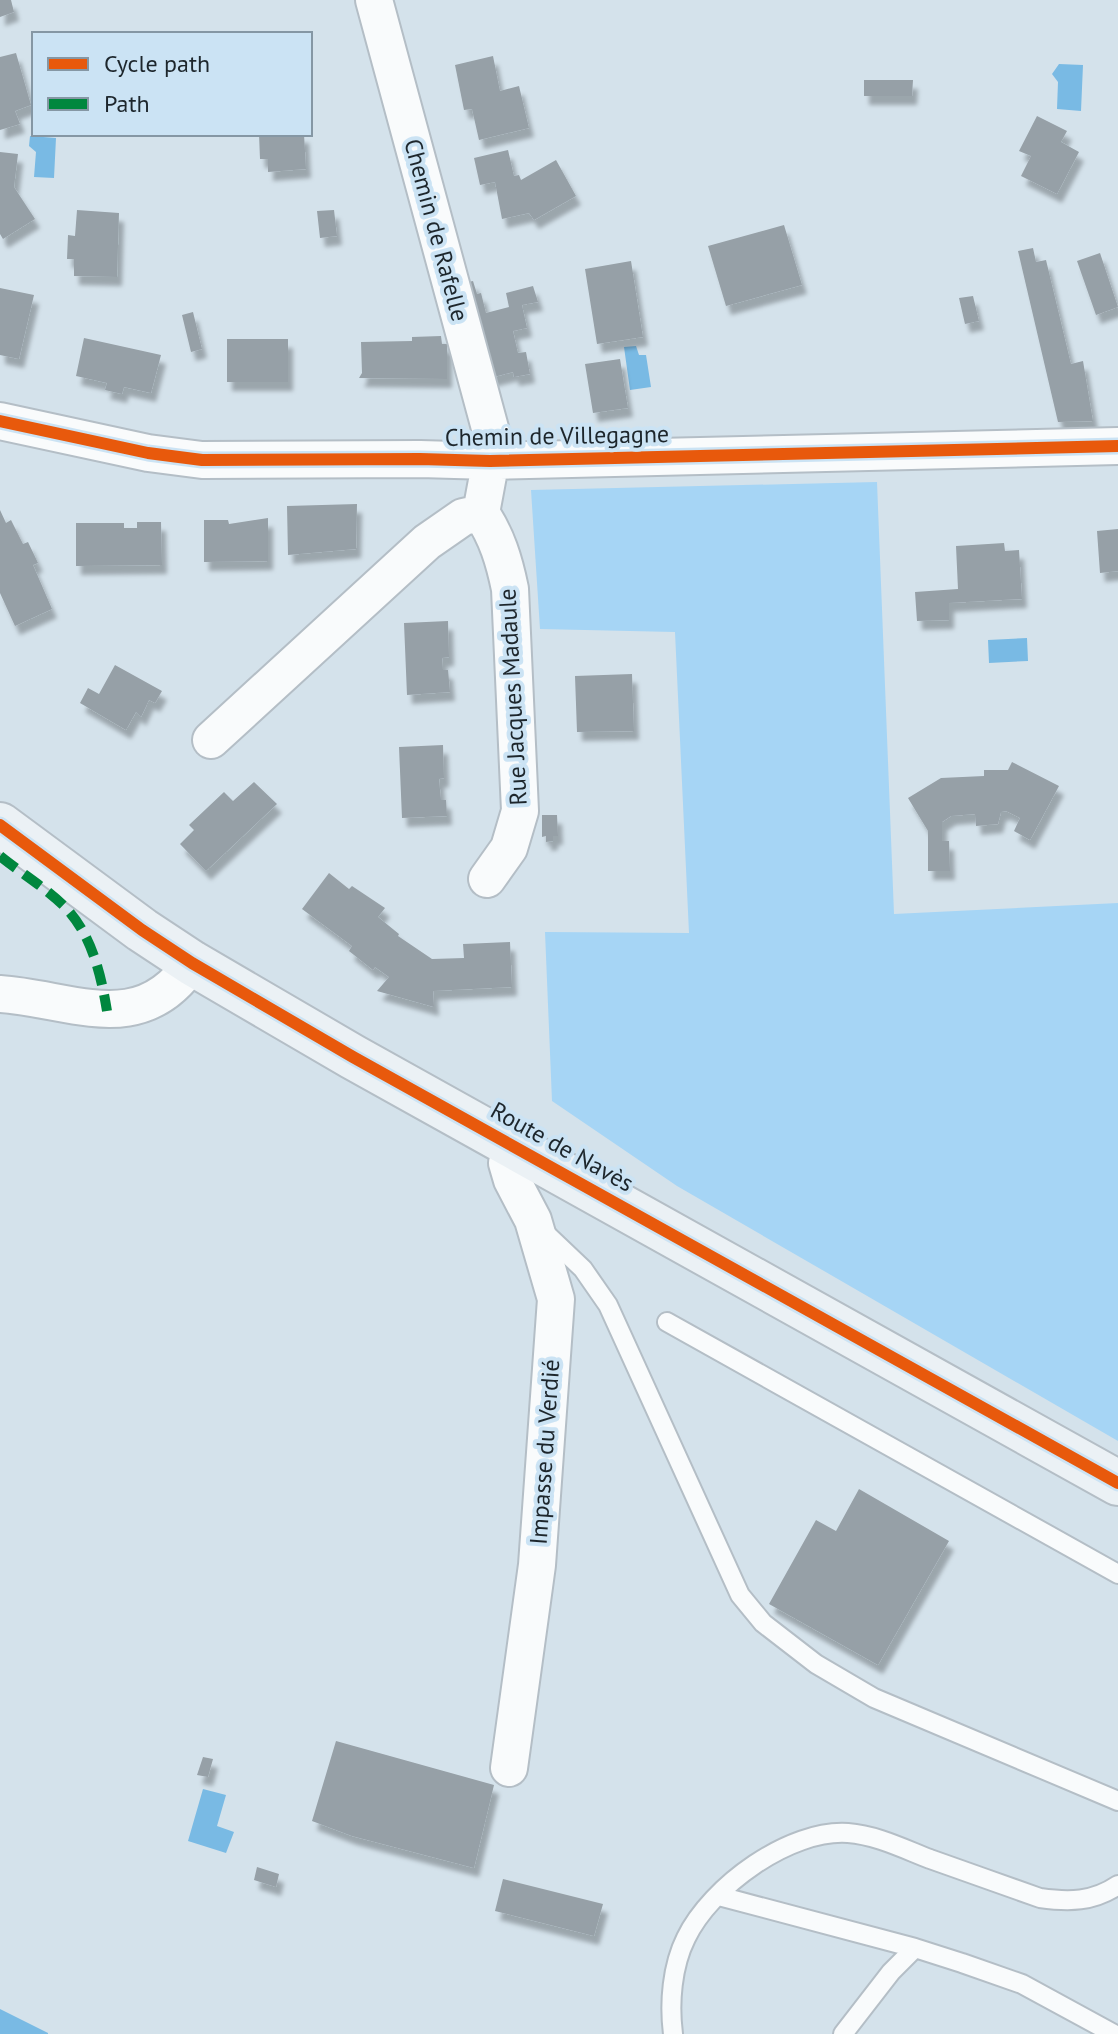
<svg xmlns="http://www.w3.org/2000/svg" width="1118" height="2034" viewBox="0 0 1118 2034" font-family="'PT Sans',sans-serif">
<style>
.green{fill:#a6d5f5}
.water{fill:#79bae4}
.building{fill:#96a0a7;filter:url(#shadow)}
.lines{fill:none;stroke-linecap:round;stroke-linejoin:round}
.service-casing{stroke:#b4bec6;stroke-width:22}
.minor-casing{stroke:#b4bec6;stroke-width:40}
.secondary-casing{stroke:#b4bec6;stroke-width:48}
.service{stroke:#f9fbfc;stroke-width:18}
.minor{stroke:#f9fbfc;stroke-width:36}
.secondary{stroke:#ebf1f5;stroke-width:44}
.quiet{stroke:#00873e;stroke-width:10;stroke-dasharray:20 10;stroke-linecap:butt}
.cycleway-casing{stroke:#cbe3f4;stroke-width:17}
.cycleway{stroke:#e8590c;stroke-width:12}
.labels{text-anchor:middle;stroke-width:8;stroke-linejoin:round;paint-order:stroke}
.street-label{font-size:24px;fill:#1d262c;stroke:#cbe3f4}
</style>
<defs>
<filter id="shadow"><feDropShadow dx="5" dy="9" stdDeviation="2" flood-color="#0004"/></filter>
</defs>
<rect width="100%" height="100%" fill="#d4e2eb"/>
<!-- green -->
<path class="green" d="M877,482L894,914L1118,903V1441L677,1186L552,1101L545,932L689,933L675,632L540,629L531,490Z"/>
<!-- water -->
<path class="water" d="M1059,64L1083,65L1081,111L1057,109L1058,82L1052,74Z
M30,136L56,138L54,178L34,177L36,152L29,146Z
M636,346L639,355H646L651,387L630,390L624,347Z
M1027,638L1028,661L989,663L988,640Z
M203,1789L226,1795L217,1826L234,1832L226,1853L188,1841Z
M0,2009L48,2033V2034H0Z"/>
<!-- building -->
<path class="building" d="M0,0H11L14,12L0,17Z
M16,53L31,105L15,111L20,124L0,130V57Z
M493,56L500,91L519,86L529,128L479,140L472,109L464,110L455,65Z
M864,80H913L912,96H864Z
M1037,116L1067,131L1061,142L1079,152L1057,194L1021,176L1031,156L1019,151Z
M259,134H304L306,169L268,172V159H260Z
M508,150L514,176L519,175L521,180L556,160L576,196L534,220L529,213L502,219L495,182L480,185L474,158Z
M0,152L18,154L14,187L35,219L3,239L0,234Z
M77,210L119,213L117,277L74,276V259H67L68,235L75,236Z
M334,210L337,236L320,238L317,211Z
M784,225L802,285L726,306L708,246Z
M1033,248L1036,262L1046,260L1071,364L1083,361L1093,421L1058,422L1018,251Z
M1100,253L1118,307L1096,315L1077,261Z
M631,261L643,337L597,344L585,269Z
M473,281L477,294L481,293L486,313L509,307L506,293L533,286L538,302L522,305L527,328L513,331L518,353L526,352L530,374L514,377L513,372L490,378L464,283Z
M0,288L34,295L19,359L0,355Z
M973,296L979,321L965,324L959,298Z
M193,312L202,349L191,352L182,315Z
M441,336L442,344H447V379L359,378L362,373L361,342L412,341V337Z
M84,338L161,355L151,393L124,387L122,394L105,390L107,383L76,376Z
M227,339H288V382H227Z
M620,359L628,408L593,413L585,364Z
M357,504L356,549L288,555L287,506Z
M0,510L6,523L11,520L23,544L28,542L38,563L33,565L52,609L15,626L0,593Z
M268,518V561L204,562V520H228L229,524Z
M137,522H161L162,565L76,566V523H124V528H137Z
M1118,529V571L1100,573L1097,531Z
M1004,543L1005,551L1019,550L1022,599L949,603V620L917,621L915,592L958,589L956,546Z
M448,621L449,657L442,658L443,670H448L450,692L407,695L404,623Z
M115,665L162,691L155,703L149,700L141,717L136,712L126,730L80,703L88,688L99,694Z
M632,674L634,731L577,732L575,676Z
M443,745L444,778L439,779L441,800H446L447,816L402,818L399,747Z
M1012,762L1059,786L1030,840L1014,831L1020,818L1006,811L1001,812L998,824L976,826L975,814L951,816L942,822V841H949L950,871H928V831L908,798L941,778L984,776V770H1008Z
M254,782L277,804L206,871L180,844L194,830L189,825L224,792L233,801Z
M542,815H557L558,836H553V841L546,842V836L542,837Z
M329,873L349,889L352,886L385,908L378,917L399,934L398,936L432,959L464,958L463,944L510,942L512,987L433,991L434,1007L377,991L389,977L375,967L373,970L349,951L352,946L302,909Z
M859,1489L949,1541L878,1665L769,1604L816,1520L836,1531Z
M336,1741L494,1785L474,1868L352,1836L312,1821Z
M203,1757L213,1759L208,1777L197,1775Z
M257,1867L279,1874L276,1887L254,1880Z
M503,1879L603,1904L594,1936L495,1911Z"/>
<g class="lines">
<defs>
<path id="service" d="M543,1231L583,1269L608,1305L740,1595L763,1623L816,1664L874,1698L1118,1801
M667,1322L1118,1574
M719,1896L915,1948L962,1963L1022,1984L1114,2034
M673,2034C669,2003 672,1966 686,1938C711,1886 790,1829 848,1833C876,1835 904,1849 930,1859C967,1872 1003,1885 1040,1898C1069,1902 1093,1902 1118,1885
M843,2034L891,1972L915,1948"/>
<path id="minor" d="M374,0L494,443L481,513
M0,421L148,453L202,460L420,459L490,461L1118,446
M211,740L427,542L463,517L481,513C497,537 504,560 510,589L520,811L509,848L487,879
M0,994C73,999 141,1039 192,963
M509,1768L537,1565L556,1299L533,1220L512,1180L507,1163L514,1145"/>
<path id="secondary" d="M0,825L142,930L192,963L353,1057L1118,1483"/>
</defs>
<!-- service casing -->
<use href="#service" class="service-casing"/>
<!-- minor casing -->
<use href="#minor" class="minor-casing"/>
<!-- secondary casing -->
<use href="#secondary" class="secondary-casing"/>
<!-- service -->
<use href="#service" class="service"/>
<!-- minor -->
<use href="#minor" class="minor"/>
<!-- secondary -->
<use href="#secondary" class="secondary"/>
<!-- quiet -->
<path class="quiet" d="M0,856C21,873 46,888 65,907C92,935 101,975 107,1011"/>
<defs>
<path id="cycleway" d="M0,421L148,453L202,460L420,459L490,461L1118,446
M0,825L142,930L192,963L353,1057L1118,1483"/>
</defs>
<!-- cycleway casing -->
<use href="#cycleway" class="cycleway-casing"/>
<!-- cycleway -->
<use href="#cycleway" class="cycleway"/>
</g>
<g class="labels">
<!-- street labels -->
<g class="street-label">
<text transform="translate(436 230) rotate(75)" y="8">Chemin de Rafelle</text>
<text transform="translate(557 436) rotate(-1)" y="8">Chemin de Villegagne</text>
<text transform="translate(513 697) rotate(-93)" y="8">Rue Jacques Madaule</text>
<text transform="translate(562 1147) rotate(29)" y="8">Route de Navès</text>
<text transform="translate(545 1452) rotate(-86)" y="8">Impasse du Verdié</text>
</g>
</g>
<!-- legend -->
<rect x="32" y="32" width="280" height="104" fill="#cbe3f4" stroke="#8597a4" stroke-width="2"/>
<rect x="48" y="58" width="40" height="12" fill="#e8590c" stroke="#8597a4" stroke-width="2"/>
<text x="104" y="72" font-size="24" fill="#1d262c">Cycle path</text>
<rect x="48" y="98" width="40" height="12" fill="#00873e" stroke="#8597a4" stroke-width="2"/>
<text x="104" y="112" font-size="24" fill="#1d262c">Path</text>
</svg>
